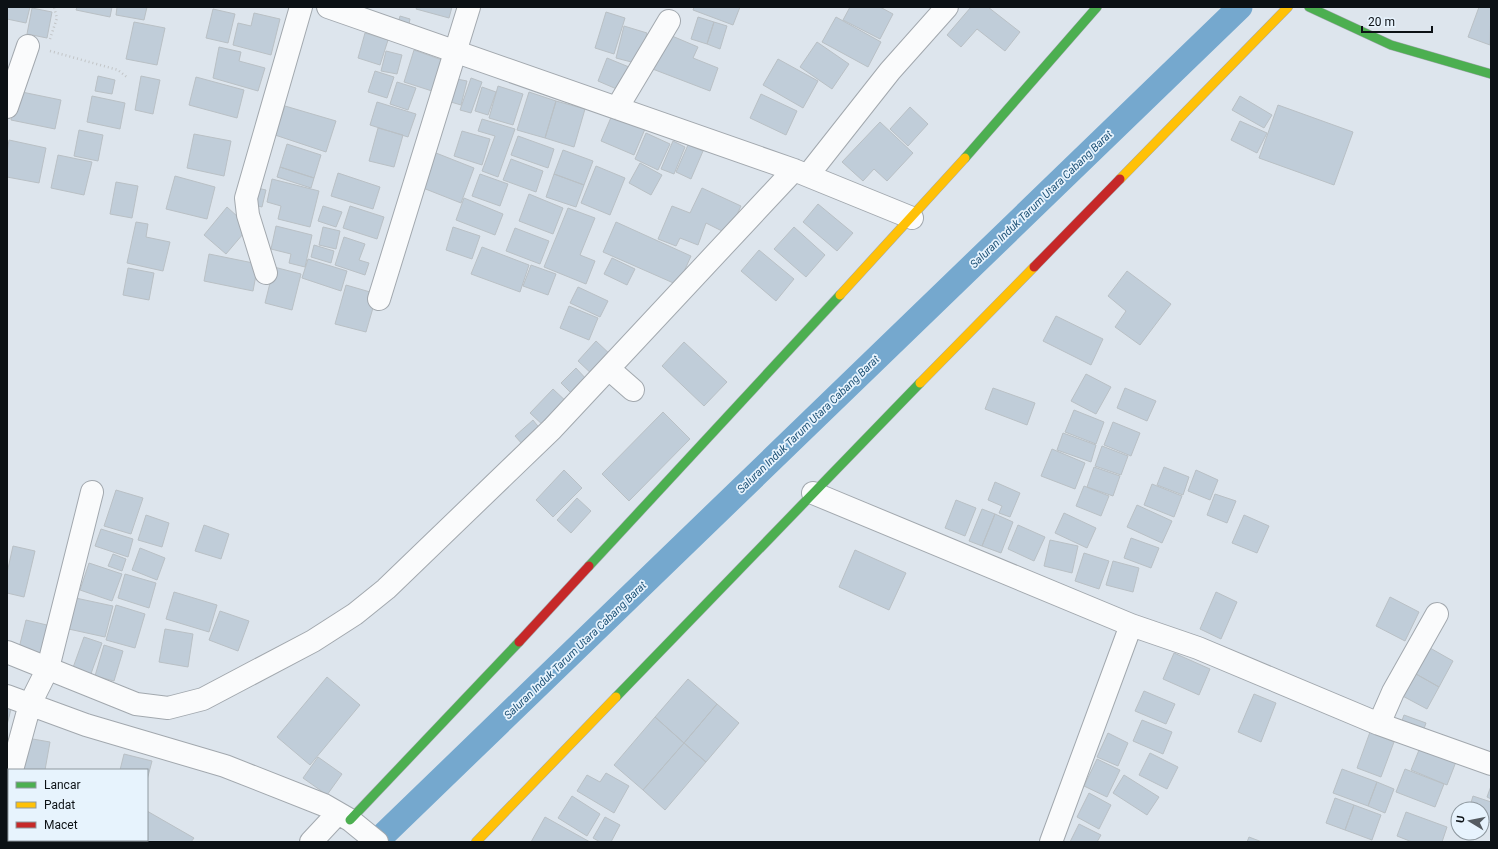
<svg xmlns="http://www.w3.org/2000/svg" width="1498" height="849" viewBox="0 0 1498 849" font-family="Roboto,sans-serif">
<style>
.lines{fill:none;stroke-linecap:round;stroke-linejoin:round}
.canal{stroke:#75a8ce;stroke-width:25}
.building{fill:#c0cdd9;stroke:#b9c0c5}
.street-casing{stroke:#a2a8ae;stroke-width:24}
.fast-casing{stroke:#a2a8ae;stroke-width:10}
.slow-casing{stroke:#a2a8ae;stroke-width:10}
.jam-casing{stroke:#a2a8ae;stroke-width:10}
.path{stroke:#c2c5c7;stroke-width:2.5;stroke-dasharray:1 3;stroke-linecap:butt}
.street{stroke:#fafbfc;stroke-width:22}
.fast{stroke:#4caf50;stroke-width:9}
.slow{stroke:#ffc107;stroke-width:9}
.jam{stroke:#c62828;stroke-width:9}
.labels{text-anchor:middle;stroke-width:3.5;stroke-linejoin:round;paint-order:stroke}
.water-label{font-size:11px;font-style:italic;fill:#225579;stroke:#e7f3fd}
</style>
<rect width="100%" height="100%" fill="#dde5ed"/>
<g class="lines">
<!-- canal -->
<path class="canal" d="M376,842L1240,7"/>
</g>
<!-- building -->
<path class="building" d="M7,7H30L26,23L7,19Z
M77,7H112L110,17L76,10Z
M117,7H147L144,20L116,15Z
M417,7H452L449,18L416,9Z
M694,7H740L733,25L693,10Z
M850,7H880L893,14L880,39L843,20Z
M971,7H988L1020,32L1005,51L977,29L961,47L947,35Z
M1479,7H1491L1490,45L1468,37Z
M32,8L52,12L47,38L27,34Z
M213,9L235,14L228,43L206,38Z
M606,12L625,18L614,54L595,48Z
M254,13L280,19L271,55L233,45L238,23L251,26Z
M400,16L410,19L408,29L397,27Z
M698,17L714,22L707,44L691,39Z
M836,17L881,42L868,67L822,42Z
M134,22L165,28L157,65L126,59Z
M714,22L727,26L720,49L707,44Z
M624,26L647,33L639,64L616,58Z
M365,33L388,40L380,65L358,58Z
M665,33L698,47L693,58L718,68L710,91L650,68Z
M817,42L849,64L832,89L800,67Z
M219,47L241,52L239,61L265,68L258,91L213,78Z
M414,50L442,60L432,91L404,82Z
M386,51L402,55L397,74L381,71Z
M607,58L629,67L619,90L598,81Z
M778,59L818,81L803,108L763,85Z
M375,71L394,77L387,98L368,92Z
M98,76L115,80L112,94L95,91Z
M141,76L160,80L153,114L135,110Z
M196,77L244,90L237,118L189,105Z
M471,78L482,82L471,113L460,110Z
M457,79L467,81L461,105L451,102Z
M397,82L416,88L408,110L390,104Z
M498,86L523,94L513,125L489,118Z
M482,87L496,92L488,115L475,111Z
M17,91L61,100L55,129L11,120Z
M529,92L556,101L545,138L517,130Z
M761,94L797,111L786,135L750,118Z
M92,96L125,103L120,129L87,122Z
M1240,96L1272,115L1264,128L1232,110Z
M556,101L585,109L574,147L545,138Z
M377,102L416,114L408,137L370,125Z
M1278,105L1353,132L1334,185L1259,158Z
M285,106L336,121L326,152L275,135Z
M910,107L928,124L908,146L890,129Z
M612,115L645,129L634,155L601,141Z
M482,119L515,129L498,177L482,171L495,136L478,131Z
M1240,121L1267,133L1257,153L1231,140Z
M880,122L913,153L887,181L874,169L863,181L842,162Z
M378,128L403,135L394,167L369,161Z
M79,130L103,135L98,161L74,156Z
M462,131L490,139L482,165L454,156Z
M646,133L670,144L658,170L635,159Z
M194,134L231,141L224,176L187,168Z
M518,136L554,149L548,168L511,155Z
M9,140L46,148L39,183L7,177V152Z
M673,141L685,147L674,174L661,169Z
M287,144L321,155L314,178L280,167Z
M688,145L703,151L691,179L676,172Z
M563,150L593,161L584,185L554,174Z
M436,153L474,168L461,203L423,188Z
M58,155L92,162L84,195L51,188Z
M511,159L543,171L536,192L503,180Z
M640,163L662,175L651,195L629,183Z
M596,166L625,178L610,215L581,203Z
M280,167L314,178L311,188L277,177Z
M338,173L380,187L373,209L331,196Z
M480,174L508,184L500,206L472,196Z
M554,174L584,185L576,207L546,197Z
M175,176L215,187L207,219L166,209Z
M272,179L319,191L310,227L278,219L281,206L267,202Z
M116,182L138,186L132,218L110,214Z
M253,187L266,190L262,207L249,204Z
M702,188L741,206L728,234L706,223L698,245L680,238L676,246L658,239L672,206L690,213Z
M529,194L563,208L553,234L519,221Z
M464,198L503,214L495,235L456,220Z
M818,204L853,233L837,251L803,222Z
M323,206L342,212L336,227L318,221Z
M350,206L384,217L377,239L343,228Z
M227,207L249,227L226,254L204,235Z
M568,208L595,218L580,255L595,261L586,284L544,267Z
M136,222L148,224L146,237L170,242L163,271L127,263Z
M616,222L691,256L678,285L603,252Z
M276,226L312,235L305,267L289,263L291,254L271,249Z
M323,227L340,231L336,249L319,245Z
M453,227L480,236L472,259L446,250Z
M794,227L825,255L806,277L774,249Z
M515,228L549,241L540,264L506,251Z
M344,237L365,244L359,260L369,263L365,275L335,265Z
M314,245L334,251L331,263L311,257Z
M482,247L529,265L520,292L471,274Z
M759,250L794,279L776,301L741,271Z
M209,254L258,264L253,291L204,281Z
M612,258L635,269L627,285L604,274Z
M308,259L347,271L341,291L302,278Z
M531,265L556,274L548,295L523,286Z
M274,267L301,274L292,310L265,303Z
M128,268L154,273L149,300L123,295Z
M1127,271L1171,304L1140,345L1115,327L1126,311L1108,296Z
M346,285L377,294L366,332L335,324Z
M578,287L608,301L600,317L570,303Z
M569,306L598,318L589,340L560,328Z
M1056,316L1103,339L1091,365L1043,341Z
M596,341L613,357L595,377L578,361Z
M684,342L727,382L704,406L662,366Z
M576,368L588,381L573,395L561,383Z
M1086,374L1111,387L1096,414L1071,401Z
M993,388L1035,403L1027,425L985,409Z
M1125,388L1156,401L1147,421L1117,408Z
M553,389L569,404L546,428L530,413Z
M1074,410L1104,422L1096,444L1065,432Z
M663,412L690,439L629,501L602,474Z
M533,420L541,430L523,445L515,436Z
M1113,422L1140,433L1131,456L1104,445Z
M1063,433L1096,445L1091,462L1057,450Z
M1102,446L1128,456L1121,475L1095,466Z
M1052,449L1085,463L1075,489L1041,476Z
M1094,467L1120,476L1113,496L1087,487Z
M1164,467L1189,477L1183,495L1157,485Z
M564,470L582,488L553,517L536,500Z
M1196,470L1218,480L1210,500L1188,491Z
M995,482L1020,493L1010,517L999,513L1002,506L988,500Z
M1152,484L1182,496L1174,517L1144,505Z
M1084,486L1109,496L1101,516L1076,506Z
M116,490L143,498L131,534L104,526Z
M1215,494L1236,501L1227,523L1207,515Z
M577,498L591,511L571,533L557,520Z
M956,500L976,508L965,536L945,528Z
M1137,505L1172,521L1162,543L1127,527Z
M982,509L995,514L982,546L969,541Z
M1064,513L1096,528L1087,548L1055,533Z
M995,514L1013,522L1001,553L982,546Z
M146,515L169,523L162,547L138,540Z
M1244,515L1269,526L1257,553L1232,543Z
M204,525L229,534L221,559L195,551Z
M1018,525L1045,537L1034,561L1008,549Z
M101,529L133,539L128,557L95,546Z
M1131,538L1159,548L1151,568L1124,558Z
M1050,540L1078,546L1072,573L1044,566Z
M13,546L35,551L24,597L7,593V573Z
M140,548L165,558L157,580L132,570Z
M855,550L906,573L889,610L839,587Z
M1084,553L1109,561L1099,589L1075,581Z
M113,554L126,559L122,571L108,566Z
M1113,561L1139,568L1133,592L1106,585Z
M89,563L122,574L112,601L80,590Z
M125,574L156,583L149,608L118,598Z
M174,592L217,605L209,632L166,619Z
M1216,592L1237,602L1221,639L1200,629Z
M71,597L113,606L105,637L64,628Z
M1390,597L1419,612L1405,641L1376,626Z
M116,605L145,614L135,648L106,640Z
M220,611L249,621L238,651L209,640Z
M26,620L51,626L45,654L19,648Z
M165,629L193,634L188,667L159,662Z
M84,637L102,643L88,682L70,676Z
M1423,644L1453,661L1439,687L1409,670Z
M104,645L123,651L114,681L95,676Z
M1174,653L1210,669L1199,695L1163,679Z
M1409,670L1439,687L1427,709L1397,693Z
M327,677L360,705L310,765L277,737Z
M688,679L717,704L684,743L655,717Z
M1144,691L1175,704L1166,724L1135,711Z
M1254,694L1276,703L1261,742L1238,732Z
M7,704L12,705L7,725Z
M717,704L739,723L706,762L684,743Z
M1404,715L1426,723L1421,737L1399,729Z
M655,717L684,743L643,790L614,765Z
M1142,720L1172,732L1163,754L1133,741Z
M1370,732L1394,742L1381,777L1357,768Z
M1108,733L1128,743L1118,766L1097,757Z
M27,738L50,742L45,770H22Z
M1423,740L1459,754L1447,785L1411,770Z
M684,743L706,762L665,810L643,790Z
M1150,753L1178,767L1167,789L1139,775Z
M124,754L152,761L147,780V770H120Z
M318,757L342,774L327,795L303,778Z
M1097,759L1120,770L1107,797L1084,786Z
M1342,769L1377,782L1368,806L1333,793Z
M1405,769L1444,784L1435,807L1396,792Z
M606,773L629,786L614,813L577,791L587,775L600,782Z
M1124,775L1159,797L1147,815L1113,793Z
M1377,782L1394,789L1385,813L1368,806Z
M1491,786V799L1487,797Z
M1089,793L1111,805L1099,829L1077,817Z
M572,796L600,814L587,836L558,818Z
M1473,796L1491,802V823L1482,820V809H1469Z
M1335,798L1354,805L1345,830L1326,823Z
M1354,805L1381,815L1372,840L1345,830Z
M147,811L194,838L191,842H101V840H147Z
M1406,812L1447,827L1442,842H1412L1397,836Z
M545,817L590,842H531Z
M605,817L620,825L611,842H600L593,838Z
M1079,824L1101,835L1097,842H1070Z
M7,830H9V840H39L38,842H7Z
M1249,837L1262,842H1247Z"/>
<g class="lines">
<defs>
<path id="street" d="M328,7L794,170L912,218
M7,107L28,46
M617,108L669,21
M808,175L890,71L947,7
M266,273L248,215L246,198L301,7
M379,299L469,7
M609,369L633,390
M813,493L1131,625L1198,648L1379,724L1491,764
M7,652L136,704L168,708L203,699L313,641L355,614L386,589L552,429L794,170
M7,696L86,725L225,766L324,805L350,820L377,842
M1379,724L1393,692L1437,614
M12,770L30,704L48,668L92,492
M7,790L9,783
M311,842L338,813
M1051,842L1131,625"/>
<path id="fast" d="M1309,7L1391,45L1491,74
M965,158L1097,7
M589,566L840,295
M616,697L920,383
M350,820L519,642"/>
<path id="slow" d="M1120,179L1288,7
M840,295L965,158
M920,383L1034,267
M476,842L616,697"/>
<path id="jam" d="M1034,267L1120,179
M519,642L589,566"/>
</defs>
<!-- street casing -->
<use href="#street" class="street-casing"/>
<!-- fast casing -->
<use href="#fast" class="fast-casing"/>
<!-- slow casing -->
<use href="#slow" class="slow-casing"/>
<!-- jam casing -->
<use href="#jam" class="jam-casing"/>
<!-- path -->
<path class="path" d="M50,39L57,18L54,7
M50,51L118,70L128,78"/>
<!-- street -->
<use href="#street" class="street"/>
<!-- fast -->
<use href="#fast" class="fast"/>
<!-- slow -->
<use href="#slow" class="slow"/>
<!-- jam -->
<use href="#jam" class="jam"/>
</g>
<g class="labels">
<!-- water labels -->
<g class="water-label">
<text transform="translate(1041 199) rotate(-44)" y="4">Saluran Induk Tarum Utara Cabang Barat</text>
<text transform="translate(808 424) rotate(-44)" y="4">Saluran Induk Tarum Utara Cabang Barat</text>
<text transform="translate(575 650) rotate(-44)" y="4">Saluran Induk Tarum Utara Cabang Barat</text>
</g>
</g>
<!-- border -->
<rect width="1498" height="849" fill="none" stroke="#0c1115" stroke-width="16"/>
<!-- legend -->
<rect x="8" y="769" width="140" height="72" fill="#e7f3fd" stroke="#8f99a0"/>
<rect x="16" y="782" width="20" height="6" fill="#4caf50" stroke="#8f99a0"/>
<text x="44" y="789" font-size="12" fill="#0c1115">Lancar</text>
<rect x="16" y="802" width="20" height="6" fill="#ffc107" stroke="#8f99a0"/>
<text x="44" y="809" font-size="12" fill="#0c1115">Padat</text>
<rect x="16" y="822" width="20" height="6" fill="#c62828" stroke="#8f99a0"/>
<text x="44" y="829" font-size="12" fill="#0c1115">Macet</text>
<!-- north arrow -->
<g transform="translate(1470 821) rotate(280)"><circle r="19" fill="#e7f3fd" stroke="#8f99a0"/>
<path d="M0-3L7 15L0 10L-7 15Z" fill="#555b61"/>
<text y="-6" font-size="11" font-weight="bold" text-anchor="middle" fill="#0c1115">U</text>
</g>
<!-- scale -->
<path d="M1362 26v6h70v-6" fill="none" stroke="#0c1115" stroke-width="2"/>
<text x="1368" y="26" font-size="12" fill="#0c1115" stroke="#e7f3fd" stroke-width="3" paint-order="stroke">20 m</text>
</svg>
